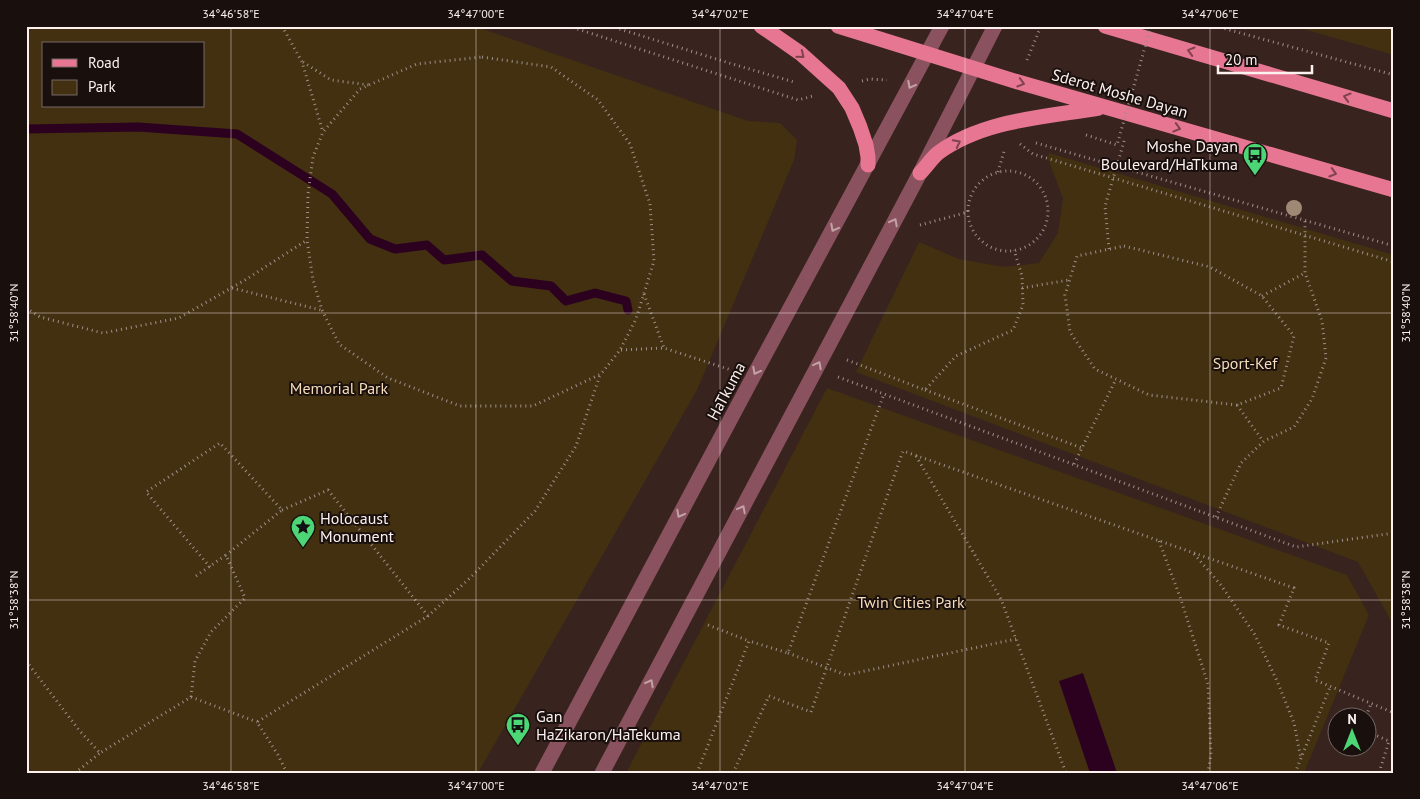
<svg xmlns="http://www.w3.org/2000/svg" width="1420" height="799" viewBox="0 0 1420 799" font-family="'PT Sans',sans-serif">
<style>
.green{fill:#423010;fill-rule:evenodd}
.water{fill:#2c001f}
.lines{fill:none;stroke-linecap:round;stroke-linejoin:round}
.stream{stroke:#2c001f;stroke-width:9}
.path{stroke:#9f8f8c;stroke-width:3;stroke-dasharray:1 4;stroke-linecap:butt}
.minor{stroke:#89525e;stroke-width:15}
.major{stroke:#e67691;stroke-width:15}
.path-bridge{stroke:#9f8f8c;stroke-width:3;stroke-dasharray:1 4;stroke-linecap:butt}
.tree{fill:#a08974}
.oneway{stroke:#80424f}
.oneway2{stroke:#c3a2a6}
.ticks{fill:none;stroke:#fdf1ef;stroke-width:1;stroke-opacity:0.45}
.labels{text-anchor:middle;stroke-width:4;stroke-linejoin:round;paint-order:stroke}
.street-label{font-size:16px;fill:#fdf1ef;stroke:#190f0d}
.poi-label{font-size:16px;fill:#fdf1ef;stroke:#190f0d;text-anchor:start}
.park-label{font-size:16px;fill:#f6ddb9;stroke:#190f0d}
.neatline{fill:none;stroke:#fdf1ef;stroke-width:2}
.ticks-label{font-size:12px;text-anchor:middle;fill:#fdf1ef}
</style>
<rect width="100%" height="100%" fill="#38231f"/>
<!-- green -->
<path class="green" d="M26,26H474L748,121L780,123L797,140L794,160L697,390L478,773H26ZM44,44H204V106H44Z
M1293,26H1394V55Z
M1049,153L1394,255V626L1358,562L856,372L919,242L959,259L1004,267L1039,263L1058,233L1063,198L1048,159Z
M827,388L1347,575L1369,615L1304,773H626Z"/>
<!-- water -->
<path class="water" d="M1083,673L1117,773H1090L1059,681Z"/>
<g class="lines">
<!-- stream -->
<path class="stream" d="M26,129L138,127L237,134L332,194L370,239L395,249L427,245L444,260L482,255L512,281L551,286L566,301L595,293L626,301L628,310"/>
<!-- path -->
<path class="path" d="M282,26L302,62L323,132
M568,26L798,100L813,96
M610,26L729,63L794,82
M1215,26L1394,75
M482,57L551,67L598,100L630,144L650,204L654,261L636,319L620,350L601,374L533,406H460L388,378L339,344L322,310L313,280L307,240L308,194L313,157L323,132L360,89L417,64Z
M1027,60L1041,26
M303,62L331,80L369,85
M862,81L870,79L887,80
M1086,135L1117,145L1119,138
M1036,143L1394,246
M1020,144L1033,154L1394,262
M968 211a40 40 0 1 1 80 0a40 40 0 1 1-80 0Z
M998,172L1005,148
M920,225L968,212
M1124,246L1210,267L1262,296L1294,336L1281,388L1237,405L1149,395L1095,369L1070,332L1065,295L1077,256Z
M1109,249L1105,206L1125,138
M232,288L321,310
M1022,288L1069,280
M644,294L664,348
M1262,296L1305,273
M26,308L40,317L103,333L179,318L245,280L307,240
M621,350L664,348L731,370
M847,360L925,390L956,356L1013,330L1023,305L1022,276L1014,250
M838,377L1296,547L1394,533
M925,390L1082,448
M1237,405L1263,441
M916,456L1001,599L1066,773
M1074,464L1116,379
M282,510L328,490L428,616
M1216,517L1241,463L1264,441L1294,427L1312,399L1326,358L1322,321L1305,273V221
M1159,541L1180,597L1208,684L1211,754L1208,773
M1194,554L1221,585L1255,635L1278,683L1294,723L1301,759
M210,567L146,492L220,443L282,510L226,555
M708,625L749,641
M788,653L846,675L1016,639
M26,661L79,730L100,753L191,697L257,722
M191,697L195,661L211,632L245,598L226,555L196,576
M1366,716L1371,704
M1368,732L1389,741L1379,773
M75,773L100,753
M287,773L278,755L257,722L428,616L471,577L535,511L576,446L600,375
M697,773L749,641L788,653L884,394
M733,773L769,696L811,712L903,451L1294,588L1279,625L1329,643L1315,680L1394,713
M1295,773L1330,687"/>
<!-- minor -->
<path class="minor" d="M542,773L753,377L942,26
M602,773L920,173L995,26"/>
<!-- major -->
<path class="major" d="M761,26L800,53L839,88L852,108L860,127L866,145L868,157V165
M838,26L1018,82L1394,190
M1105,26L1394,111
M920,173C926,167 931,159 938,153C983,120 1045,117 1099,108"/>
<!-- path-bridge -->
<path class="path-bridge" d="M1119,138L1151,26"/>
</g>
<!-- trees -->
<circle class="tree" cx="1294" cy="208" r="8"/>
<!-- one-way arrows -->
<defs><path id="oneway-chevron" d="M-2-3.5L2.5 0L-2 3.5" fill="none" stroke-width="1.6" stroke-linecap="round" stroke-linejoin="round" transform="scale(1.25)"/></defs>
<g class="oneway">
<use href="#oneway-chevron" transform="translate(1191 51) rotate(-164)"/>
<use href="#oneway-chevron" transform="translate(801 55) rotate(39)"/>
<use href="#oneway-chevron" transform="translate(1021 83) rotate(16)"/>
<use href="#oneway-chevron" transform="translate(1347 97) rotate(-164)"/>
<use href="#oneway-chevron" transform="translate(1177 128) rotate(16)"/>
<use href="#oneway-chevron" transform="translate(957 143) rotate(-27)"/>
<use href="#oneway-chevron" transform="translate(1333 173) rotate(16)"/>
</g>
<g class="oneway2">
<use href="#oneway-chevron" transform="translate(911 85) rotate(118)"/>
<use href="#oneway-chevron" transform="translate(894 222) rotate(-62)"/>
<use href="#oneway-chevron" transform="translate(834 228) rotate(118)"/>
<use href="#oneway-chevron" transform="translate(818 365) rotate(-62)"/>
<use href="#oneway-chevron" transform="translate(756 371) rotate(118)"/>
<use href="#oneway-chevron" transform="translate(742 509) rotate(-62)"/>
<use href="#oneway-chevron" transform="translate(680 514) rotate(118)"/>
<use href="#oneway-chevron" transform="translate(650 683) rotate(-62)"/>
</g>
<!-- ticks -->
<path class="ticks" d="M231,26V773M476,26V773M720,26V773M965,26V773M1210,26V773M26,313H1394M26,600H1394"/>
<!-- icons -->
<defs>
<symbol id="bus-pin" viewBox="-11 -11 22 30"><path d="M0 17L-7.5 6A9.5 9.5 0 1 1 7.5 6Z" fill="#4dd676" stroke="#190f0d"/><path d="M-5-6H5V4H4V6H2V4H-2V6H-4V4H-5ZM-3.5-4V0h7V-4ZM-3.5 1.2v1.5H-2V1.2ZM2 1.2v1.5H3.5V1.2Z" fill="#111"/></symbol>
<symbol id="sight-pin" viewBox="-11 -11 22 30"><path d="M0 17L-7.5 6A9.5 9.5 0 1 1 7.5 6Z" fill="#4dd676" stroke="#190f0d"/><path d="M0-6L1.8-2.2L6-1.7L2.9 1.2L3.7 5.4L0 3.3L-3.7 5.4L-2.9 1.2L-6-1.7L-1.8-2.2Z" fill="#111"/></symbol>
</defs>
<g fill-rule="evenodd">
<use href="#bus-pin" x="1241" y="141" width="28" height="38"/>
<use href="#sight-pin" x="289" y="513" width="28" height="38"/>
<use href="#bus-pin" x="504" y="711" width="28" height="38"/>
</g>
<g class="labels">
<!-- street labels -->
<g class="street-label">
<text transform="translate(1120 93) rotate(16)" y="6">Sderot Moshe Dayan</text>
<text transform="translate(726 391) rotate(-62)" y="6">HaTkuma</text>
</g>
<!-- poi labels -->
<g class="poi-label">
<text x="1238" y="152" text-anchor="end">Moshe Dayan<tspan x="1238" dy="18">Boulevard/HaTkuma</tspan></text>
<text x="320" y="524">Holocaust<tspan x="320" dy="18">Monument</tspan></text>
<text x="536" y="722">Gan<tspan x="536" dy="18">HaZikaron/HaTekuma</tspan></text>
</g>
<!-- park labels -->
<g class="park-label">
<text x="1245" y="369">Sport-Kef</text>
<text x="339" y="394">Memorial Park</text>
<text x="911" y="608">Twin Cities Park</text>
</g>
</g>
<!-- border -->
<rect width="1420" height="799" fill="none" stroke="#190f0d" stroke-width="55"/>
<!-- legend -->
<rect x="42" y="42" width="162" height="65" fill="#190f0d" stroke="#746967"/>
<rect x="52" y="59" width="25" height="8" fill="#e67691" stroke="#746967"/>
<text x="88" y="68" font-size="15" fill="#fdf1ef">Road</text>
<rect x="52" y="80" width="25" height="15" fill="#423010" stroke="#746967"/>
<text x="88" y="92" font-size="15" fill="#fdf1ef">Park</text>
<!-- north arrow -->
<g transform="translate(1352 732)"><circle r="24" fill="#190f0d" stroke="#746967"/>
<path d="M0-4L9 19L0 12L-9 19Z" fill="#4dd676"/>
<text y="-8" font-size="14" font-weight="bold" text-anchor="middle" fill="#fdf1ef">N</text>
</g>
<!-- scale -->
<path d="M1218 65v8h94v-8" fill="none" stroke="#fdf1ef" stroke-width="2.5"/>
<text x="1225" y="65" font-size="15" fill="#fdf1ef" stroke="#190f0d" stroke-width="4" paint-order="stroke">20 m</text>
<rect x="28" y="28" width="1364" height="744" class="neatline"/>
<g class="ticks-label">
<text x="231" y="18">34°46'58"E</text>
<text x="476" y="18">34°47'00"E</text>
<text x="720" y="18">34°47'02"E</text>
<text x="965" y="18">34°47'04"E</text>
<text x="1210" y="18">34°47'06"E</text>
<text transform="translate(14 313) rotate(-90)" y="4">31°58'40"N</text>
<text transform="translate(1406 313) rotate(-90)" y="4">31°58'40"N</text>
<text transform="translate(14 600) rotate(-90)" y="4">31°58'38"N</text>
<text transform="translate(1406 600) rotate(-90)" y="4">31°58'38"N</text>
<text x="231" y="790">34°46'58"E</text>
<text x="476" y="790">34°47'00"E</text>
<text x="720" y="790">34°47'02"E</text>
<text x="965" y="790">34°47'04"E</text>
<text x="1210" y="790">34°47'06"E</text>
</g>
</svg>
